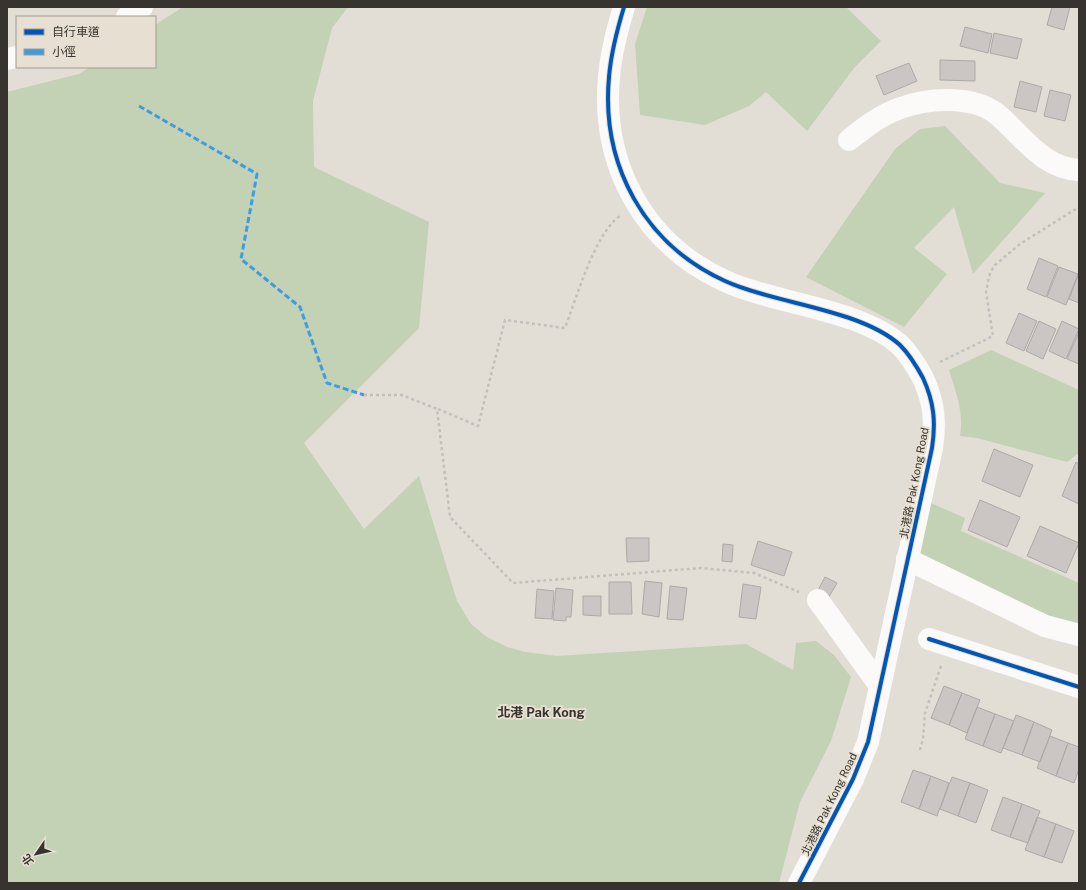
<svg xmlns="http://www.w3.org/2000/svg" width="1086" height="890" viewBox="0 0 1086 890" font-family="'Public Sans','Noto Sans TC',sans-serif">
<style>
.green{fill:#c3d1b4}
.building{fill:#cbc6c4;stroke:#ada9a7}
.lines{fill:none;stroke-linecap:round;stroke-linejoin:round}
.path{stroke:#c1c0bd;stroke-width:2.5;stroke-dasharray:3 3;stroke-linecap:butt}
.minor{stroke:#fbfaf9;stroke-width:22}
.quiet{stroke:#3e9de1;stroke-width:3;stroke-dasharray:6 3;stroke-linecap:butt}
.cycleway-casing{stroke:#e7dfd1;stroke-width:6}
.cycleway{stroke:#0057b8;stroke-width:4}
.labels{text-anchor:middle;stroke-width:4;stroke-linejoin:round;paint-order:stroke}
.street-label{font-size:11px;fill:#37342f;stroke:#e7dfd1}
.quarter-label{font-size:13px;font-weight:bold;fill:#37342f;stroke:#e7dfd1}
</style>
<rect width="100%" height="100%" fill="#e2ded6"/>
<!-- green -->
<path class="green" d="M183,7H348L332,28L313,101L314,167L429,222L419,328L304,443L364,529L419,476L457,601L471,624L487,637L507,647L525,652L557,656L746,644L793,670L796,643L816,641L834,655L851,677L831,741L800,802L779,883H7V92L79,74L90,67H155V25Z
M647,7H846L881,41L854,68L807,131L766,92L749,106L705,125L640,115L635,44Z
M945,126L1000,183L1045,193L973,274L954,207L914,248L947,274L904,327L806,277L895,149L920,129Z
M991,350L1079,390V453L1067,462L977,438L960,436C964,413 956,392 949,370Z
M924,500L965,518L961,531L1079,583V627L1068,626L910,554Z"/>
<!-- building -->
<path class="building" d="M1052,7H1070L1064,30L1047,25Z
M965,27L992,34L988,53L960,46Z
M994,33L1022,39L1017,59L990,53Z
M940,60L975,61V81L940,80Z
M909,63L917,81L884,95L876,76Z
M1020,81L1042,87L1036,112L1014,107Z
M1050,90L1071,95L1065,121L1044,116Z
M1039,258L1058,266L1046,297L1027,289Z
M1059,267L1078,274L1066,305L1047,297Z
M1079,273V303L1069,299Z
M1019,313L1037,321L1024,351L1006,343Z
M1039,321L1056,329L1043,359L1026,351Z
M1062,321L1079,329L1066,359L1049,351Z
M1079,332V364L1067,359Z
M994,449L1033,465L1020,497L982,481Z
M1076,462L1079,464V504L1062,496Z
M980,500L1020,517L1007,547L968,530Z
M1040,526L1079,543L1066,573L1027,556Z
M626,538H649V561L627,562Z
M758,541L792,552L784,576L751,565Z
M723,544L733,545L732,562L722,561Z
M825,577L837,583L827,600L816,594Z
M645,581L662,583L659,617L642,614Z
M609,582H631L632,614H609Z
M743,584L761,587L756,619L739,617Z
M670,586L687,588L683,620L667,619Z
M556,588L573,590L571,617H566V621L553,620Z
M537,589L554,591L552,619L535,618Z
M583,596H601V616L583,615Z
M944,686L962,693L949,725L931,718Z
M962,693L980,700L967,733L949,725Z
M977,707L995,714L983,746L965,739Z
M995,714L1014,721L1001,753L983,746Z
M1016,715L1034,722L1022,755L1003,748Z
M1034,722L1052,730L1040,762L1022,755Z
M1050,736L1068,743L1056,776L1037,768Z
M1068,743L1079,747V769L1074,783L1056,776Z
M913,770L931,776L919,809L901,802Z
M931,776L949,783L937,816L919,809Z
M952,777L970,783L958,816L940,809Z
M970,783L988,790L976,823L958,816Z
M1003,797L1022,804L1010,837L991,830Z
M1022,804L1040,811L1028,843L1010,837Z
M1037,817L1056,824L1044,857L1025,850Z
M1056,824L1074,831L1062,863L1044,857Z"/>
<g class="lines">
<!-- path -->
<path class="path" d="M940,362L993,336L986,292L990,273L995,265L1020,244L1079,207
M364,395H402L437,409L450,517L513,583L701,568L754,573L799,592
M438,409L478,426L505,320L565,328C576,299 595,233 620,216
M920,750L923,739L925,713L941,666"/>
<!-- minor -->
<path class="minor" d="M624,7C617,30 611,53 609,77C601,165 644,244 725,281C775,304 860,309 900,345C909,354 917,367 923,378C934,402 936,422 932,448L868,742L853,779L799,883
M127,17L142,7
M7,59L17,57
M849,140C864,128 879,116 898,109C926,98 973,94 998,115C1023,136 1042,168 1079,170
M907,559L1045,626L1079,635
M818,600L880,686
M929,639L1079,687"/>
<!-- quiet -->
<path class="quiet" d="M139,106L257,174L241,259L300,307L327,383L364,395"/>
<defs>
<path id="cycleway" d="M624,7C617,30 611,53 609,77C601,165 644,244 725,281C775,304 860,309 900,345C909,354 917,367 923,378C934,402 936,422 932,448L868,742L853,779L799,883
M929,639L1079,687"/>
</defs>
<!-- cycleway casing -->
<use href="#cycleway" class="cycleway-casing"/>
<!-- cycleway -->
<use href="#cycleway" class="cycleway"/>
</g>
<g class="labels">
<!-- street labels -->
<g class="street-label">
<text transform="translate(914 483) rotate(-79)" y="4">北港路 Pak Kong Road</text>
<text transform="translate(829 804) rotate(-64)" y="4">北港路 Pak Kong Road</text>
</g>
<!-- quarter labels -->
<g class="quarter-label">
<text x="541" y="717">北港 Pak Kong</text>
</g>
</g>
<!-- border -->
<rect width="1086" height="890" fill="none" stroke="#37342f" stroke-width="16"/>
<!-- legend -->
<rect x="16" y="16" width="140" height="52" fill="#e7dfd1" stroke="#a19b90"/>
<rect x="24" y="29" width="20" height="6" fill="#0057b8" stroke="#a19b90"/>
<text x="52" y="36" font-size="12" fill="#37342f">自行車道</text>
<rect x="24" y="49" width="20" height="6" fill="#3e9de1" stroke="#a19b90"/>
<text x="52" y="56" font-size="12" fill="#37342f">小徑</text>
<!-- north arrow -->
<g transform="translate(36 854) rotate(236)" stroke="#e7dfd1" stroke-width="3" paint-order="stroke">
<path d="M0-3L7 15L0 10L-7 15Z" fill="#37342f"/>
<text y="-6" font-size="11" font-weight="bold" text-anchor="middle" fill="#37342f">北</text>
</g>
</svg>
